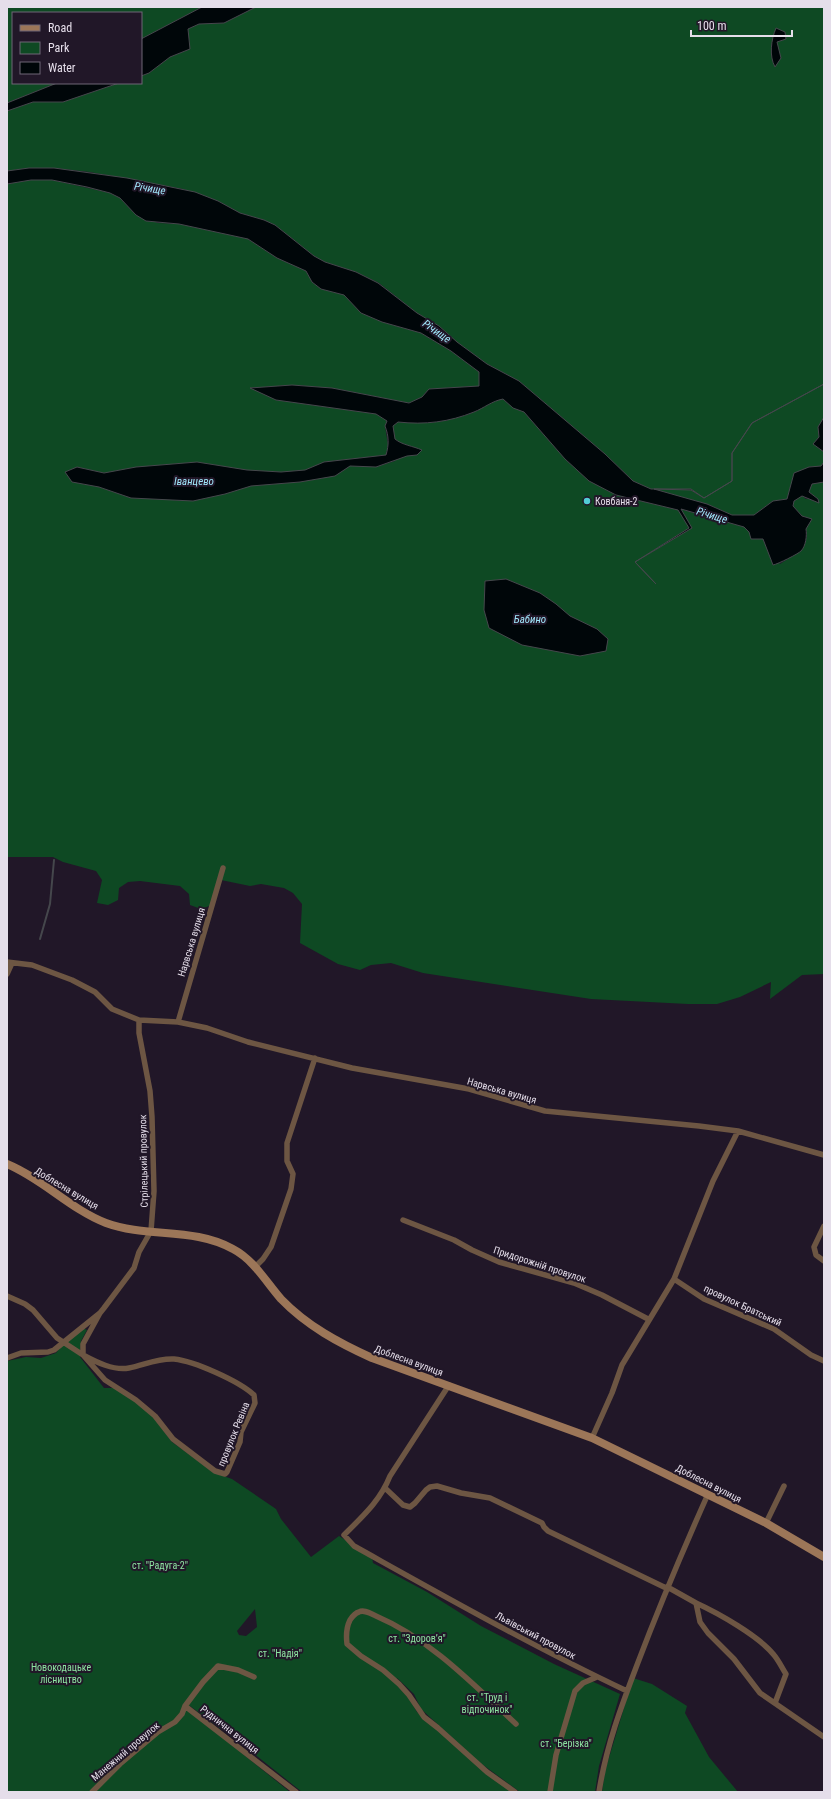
<svg xmlns="http://www.w3.org/2000/svg" width="831" height="1799" viewBox="0 0 831 1799" font-family="'Roboto Condensed',sans-serif">
<style>
.green{fill:#0e4923;fill-rule:evenodd}
.water{fill:#000609;stroke:#45474c}
.lines{fill:none;stroke-linecap:round;stroke-linejoin:round}
.stream{stroke:#45474c;stroke-width:2}
.street{stroke:#6d5643;stroke-width:5.5}
.secondary{stroke:#9c7658;stroke-width:8}
.poi-dot{fill:#52ccd5;stroke:#211728;stroke-width:1.5}
.labels{text-anchor:middle;stroke-width:4;stroke-linejoin:round;paint-order:stroke}
.poi-label{font-size:10px;fill:#e5deea;stroke:#211728;text-anchor:start}
.street-label{font-size:10px;fill:#e5deea;stroke:#211728}
.park-label{font-size:10px;fill:#8de3a1;stroke:#211728}
.water-label{font-size:11px;font-style:italic;fill:#a0e6fa;stroke:#211728}
</style>
<rect width="100%" height="100%" fill="#211728"/>
<!-- green -->
<path class="green" d="M7,7H202L141,39V13H13V83H57L7,103Z
M256,7H824V417L818,427L819,437L813,444L824,452V462L821,466L809,467L787,499L773,501L754,515H732L707,504L651,489L633,481L605,454L519,381L487,364L457,342L439,326L417,313L379,283L356,272L325,262L314,256L275,225L264,220L240,213L218,201L183,189L90,172L54,168H29L7,171V111L33,102H63L119,83H141V76L149,73L170,57L190,49L188,29L199,24L224,23Z
M31,180H52L110,193L120,198L136,215L158,223L179,224L248,239L277,258L306,271L312,282L321,289L344,295L361,313L382,322L421,333L451,351L479,372V386L429,389L422,397L409,403L332,388L292,385L251,388L276,400L376,414L387,421L385,426L388,445L386,455L324,462L335,476L350,465L376,467L395,461L393,426L398,422C425,425 449,422 474,412C484,408 492,401 503,399L514,408L524,412L565,459L589,481L616,495L678,510L690,528L669,541L692,528L680,509L744,527L749,532L763,539L780,564C794,554 810,549 806,529L812,519L802,516L793,506L794,501L802,496L806,499H818L808,492L812,484L824,482V974L802,975L770,999L771,982L740,997L717,1004H688L591,999L423,973L391,963L371,965L360,970L338,964L300,943L302,904L293,893L284,888L261,884L250,886L221,880L212,905L201,909L190,905L189,894L180,886L140,881L128,882L119,888L118,900L108,905L97,903L102,880L96,871L63,862L53,857H7V184ZM77,467L104,473L192,500L131,498L99,487L73,482Z
M83,1328L87,1330L81,1341L80,1357L104,1388H114L134,1400L154,1418L172,1442L215,1473L232,1479L276,1509L281,1519L311,1557L339,1536L372,1557L373,1563L427,1592L481,1626L554,1664L620,1694L599,1766L595,1792H520L479,1762L421,1709L414,1694L397,1678L395,1683L409,1698L417,1712L513,1792H302L253,1753L190,1706L187,1709L290,1792H7V1361L26,1357L41,1358L56,1353L67,1339ZM255,1609L257,1627L246,1636L239,1635L237,1631Z
M633,1678L652,1684L687,1706L685,1713L709,1757L738,1792H602L605,1771Z"/>
<!-- water -->
<path class="water" d="M202,7H256L224,23L199,24L188,29L190,49L170,57L149,73L141,76V39Z
M776,28L785,32L786,39L777,42L781,58L775,67C769,56 771,40 776,28Z
M57,83H119L63,102H33L7,111V103Z
M54,168L127,178L195,192L218,201L240,213L264,220L275,225L314,256L325,262L356,272L378,283L417,313L439,326L457,342L487,364L519,381L605,454L633,481L651,489H691L704,498L732,481V453L752,423L824,384L752,423L732,453V481L704,498L691,490L654,489L707,504L732,515H754L773,501L787,499L794,473L809,467L821,466L824,462V482L812,484L809,492L818,499L819,503L802,496L794,501L793,506L802,516L812,519L806,529C807,535 806,546 801,551C798,554 778,564 773,565L763,539H751L749,532L744,527L681,509L692,528L635,562L656,584L635,562L689,528L678,510L616,495L589,481L565,459L524,412L513,408L503,399C492,401 484,408 474,412C449,422 425,425 398,422L393,426L395,439C402,445 413,446 422,450L417,455L407,456L376,467L350,466L335,476L300,482L251,486L225,494L193,501L131,498L99,487L72,482L65,472L77,467L104,473L136,467L197,462L247,470L281,472L305,470L324,462L386,455C389,445 389,436 385,426L387,421L376,414L276,400L250,388L292,385L332,388L409,403L422,397L429,389L479,386V372L451,351L421,333L382,322L361,313L344,295L321,289L312,282L306,271L277,258L248,239L179,224L146,221L136,215L120,198L110,193L87,187L52,180H31L7,184V171L29,168Z
M824,417V452L813,444L819,437L818,427Z
M506,579L540,593L556,604L570,616L597,629L608,639L606,651L580,656L522,645L489,628L484,610L485,581Z"/>
<g class="lines">
<!-- stream -->
<path class="stream" d="M40,939L50,904L54,860"/>
<!-- street -->
<path class="street" d="M7,962L32,965L72,980L95,992L112,1009L139,1020L178,1022L207,1028L248,1042L352,1068L469,1089L545,1111L699,1126L738,1131L824,1155
M7,974L12,963
M178,1022L223,868
M403,1220L454,1240L472,1250L499,1262L574,1283L602,1295L648,1319
M824,1226L814,1247L816,1255L824,1261
M255,1267L263,1259L271,1247L291,1189L293,1174L287,1161V1143L315,1058
M674,1279L704,1299L774,1329L811,1355L824,1361
M7,1296L25,1304L33,1310L57,1338L83,1355L105,1380L136,1400L155,1416L173,1439L215,1471L225,1474L227,1472L240,1442L241,1432L255,1403L254,1395C239,1381 194,1361 174,1359C158,1358 144,1365 129,1368C114,1371 96,1362 83,1355V1344L100,1313
M7,1358L21,1353L48,1352L54,1350L100,1313L104,1308L134,1268L139,1252L151,1231L154,1191L152,1117L150,1091L139,1033V1020
M449,1385L390,1476C380,1501 363,1516 344,1535L354,1546C444,1596 534,1647 627,1691
M592,1438L612,1393L622,1365L674,1279L713,1181L738,1131
M385,1488L403,1505L410,1507L415,1503L426,1490L430,1487L437,1486L461,1493L490,1498L542,1523L544,1527L548,1531L664,1587L671,1589L696,1603L700,1622L708,1633L734,1659L760,1693L824,1737
M766,1523L784,1486
M696,1603C718,1613 759,1636 774,1655C779,1661 782,1668 786,1674L775,1703
M254,1677L238,1670L218,1666L203,1682L185,1706L296,1792
M92,1792L120,1764L158,1732L175,1722L182,1714L185,1706
M515,1792L487,1772L438,1728L424,1717L409,1695L399,1684L383,1670L361,1656L347,1644C346,1636 346,1628 350,1620C352,1617 355,1613 359,1612C364,1609 371,1614 376,1616C430,1639 473,1684 516,1724
M550,1792L556,1755L575,1691L583,1683L597,1677
M599,1792C606,1747 621,1707 637,1665C659,1607 683,1550 708,1494"/>
<!-- secondary -->
<path class="secondary" d="M7,1164C43,1179 70,1209 106,1223C147,1238 194,1227 233,1249C254,1260 266,1282 281,1299C307,1326 339,1343 372,1358L592,1438L766,1523L824,1557"/>
</g>
<!-- markers -->
<circle class="poi-dot" cx="587" cy="501" r="4"/>
<g class="labels">
<!-- poi labels -->
<g class="poi-label">
<text x="595" y="505">Ковбаня-2</text>
</g>
<!-- street labels -->
<g class="street-label">
<text transform="translate(191 942) rotate(-73)" y="4">Нарвська вулиця</text>
<text transform="translate(502 1090) rotate(16)" y="4">Нарвська вулиця</text>
<text transform="translate(143 1161) rotate(-91)" y="4">Стрілецький провулок</text>
<text transform="translate(67 1188) rotate(31)" y="4">Доблесна вулиця</text>
<text transform="translate(540 1264) rotate(18)" y="4">Придорожній провулок</text>
<text transform="translate(743 1305) rotate(25)" y="4">провулок Братський</text>
<text transform="translate(409 1360) rotate(20)" y="4">Доблесна вулиця</text>
<text transform="translate(233 1434) rotate(-68)" y="4">провулок Ревіна</text>
<text transform="translate(709 1483) rotate(27)" y="4">Доблесна вулиця</text>
<text transform="translate(536 1635) rotate(28)" y="4">Львівський провулок</text>
<text transform="translate(230 1729) rotate(38)" y="4">Руднична вулиця</text>
<text transform="translate(125 1751) rotate(-40)" y="4">Манежний провулок</text>
</g>
<!-- park labels -->
<g class="park-label">
<text x="160" y="1569">ст. "Радуга-2"</text>
<text x="417" y="1642">ст. "Здоров’я"</text>
<text x="280" y="1657">ст. "Надія"</text>
<text x="61" y="1671">Новокодацьке<tspan x="61" dy="12">лісництво</tspan></text>
<text x="487" y="1701">ст. "Труд і<tspan x="487" dy="12">відпочинок"</tspan></text>
<text x="566" y="1747">ст. "Берізка"</text>
</g>
<!-- water labels -->
<g class="water-label">
<text transform="translate(150 188) rotate(9)" y="4">Річище</text>
<text transform="translate(437 331) rotate(35)" y="4">Річище</text>
<text x="194" y="485">Іванцево</text>
<text transform="translate(712 515) rotate(17)" y="4">Річище</text>
<text x="530" y="623">Бабино</text>
</g>
</g>
<!-- border -->
<rect width="831" height="1799" fill="none" stroke="#e5deea" stroke-width="16"/>
<!-- legend -->
<rect x="12" y="12" width="130" height="72" fill="#211728" stroke="#6f6776"/>
<rect x="20" y="25" width="20" height="6" fill="#9c7658" stroke="#6f6776"/>
<text x="48" y="32" font-size="12" fill="#e5deea">Road</text>
<rect x="20" y="42" width="20" height="12" fill="#0e4923" stroke="#6f6776"/>
<text x="48" y="52" font-size="12" fill="#e5deea">Park</text>
<rect x="20" y="62" width="20" height="12" fill="#000609" stroke="#6f6776"/>
<text x="48" y="72" font-size="12" fill="#e5deea">Water</text>
<!-- scale -->
<path d="M691 30v6h101v-6" fill="none" stroke="#e5deea" stroke-width="2"/>
<text x="697" y="30" font-size="12" fill="#e5deea" stroke="#211728" stroke-width="3" paint-order="stroke">100 m</text>
</svg>
